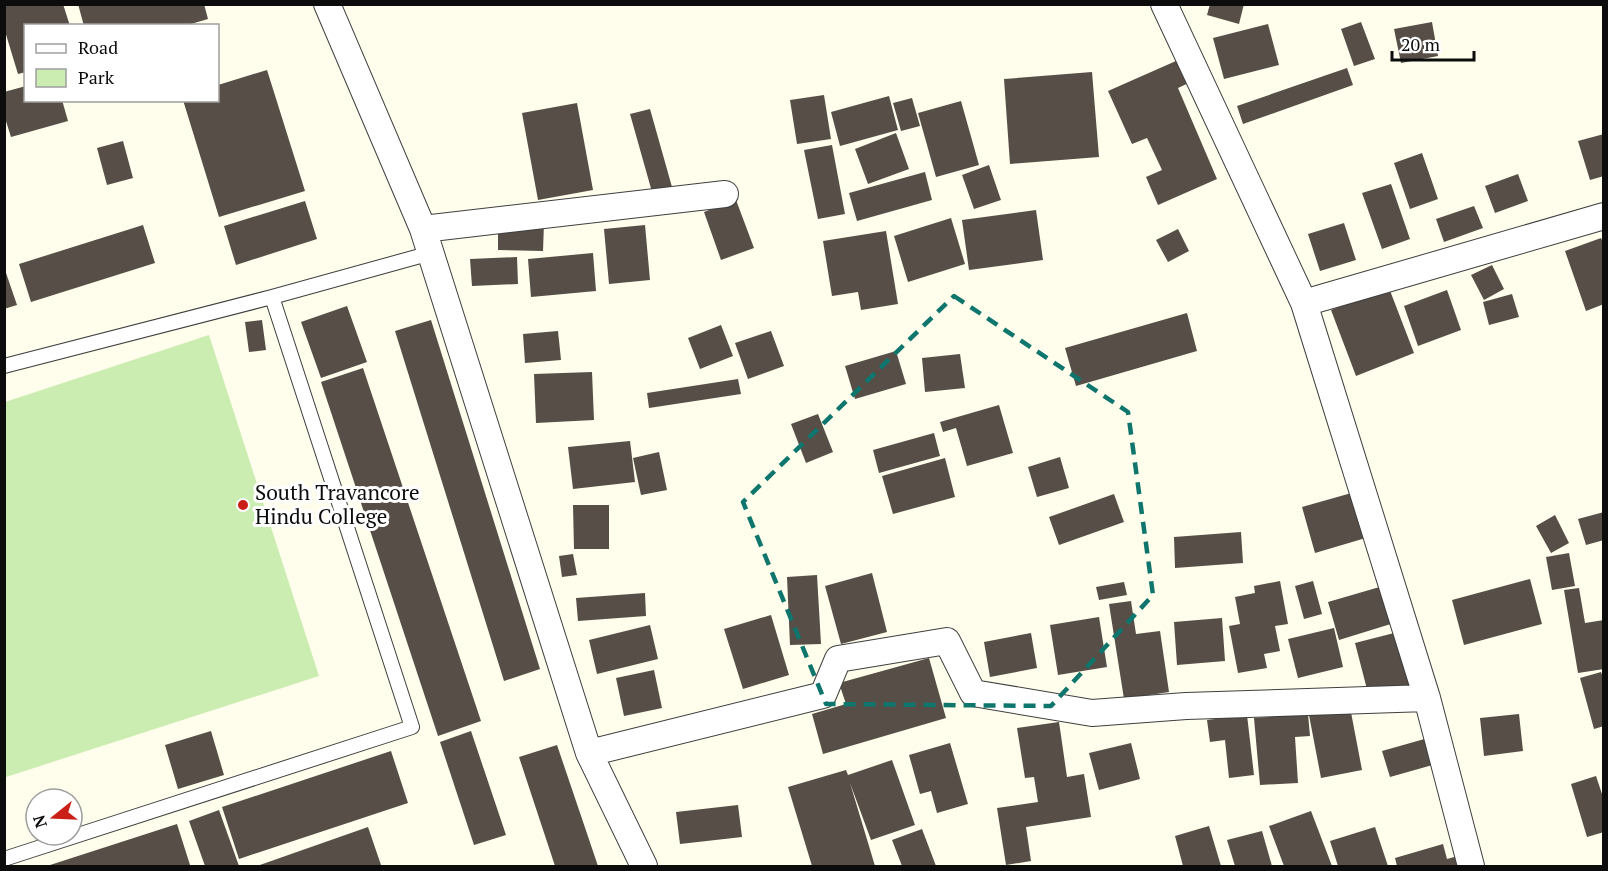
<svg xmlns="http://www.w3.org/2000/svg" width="1608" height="871" viewBox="0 0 1608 871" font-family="'PT Serif',serif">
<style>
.green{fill:#cbedb1}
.building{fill:#564e47}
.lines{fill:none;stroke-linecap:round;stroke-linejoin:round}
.lane-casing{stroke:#3f3f3f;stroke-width:16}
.street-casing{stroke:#3f3f3f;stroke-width:28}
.lane{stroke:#fff;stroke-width:14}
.street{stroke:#fff;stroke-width:26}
.marked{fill:none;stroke:#0f766e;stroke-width:4.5;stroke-dasharray:12 8;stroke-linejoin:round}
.poi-dot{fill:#ca1f17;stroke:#fff;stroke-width:2}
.labels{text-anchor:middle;stroke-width:6;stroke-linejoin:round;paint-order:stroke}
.poi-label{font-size:21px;fill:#0c0c0c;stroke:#fff;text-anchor:start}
</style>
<rect width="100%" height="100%" fill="#fffdeb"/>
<!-- green -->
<path class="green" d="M209,335L319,676L6,777L4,772L5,402Z"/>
<!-- building -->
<path class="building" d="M4,4H63L70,26H26V72L18,74L4,28Z
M78,4H204L208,19L184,26H84Z
M1210,4H1244L1239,24L1207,15Z
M1361,22L1375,59L1354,66L1341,29Z
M1432,22L1438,56L1401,63L1394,29Z
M1268,24L1279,65L1224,79L1213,38Z
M1185,57L1195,80L1178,88L1217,179L1158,205L1146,177L1162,170L1147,138L1132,144L1108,91Z
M1347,68L1353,85L1243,124L1237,106Z
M267,70L305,191L219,217L183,100H218V85Z
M1092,72L1099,157L1010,164L1004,79Z
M26,86V100H62L68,121L11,137L4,115V92Z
M824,95L831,139L797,144L790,100Z
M889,96L898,130L840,146L831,112Z
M912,98L920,126L901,131L893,103Z
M961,101L979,165L936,177L918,113Z
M577,103L593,190L538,200L522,113Z
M650,109L672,187L652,192L630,114Z
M896,133L909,169L868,184L855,149Z
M1604,134V176L1590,180L1578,141Z
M123,141L133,178L107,185L97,148Z
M832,145L845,214L818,219L804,150Z
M1422,153L1438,199L1410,209L1394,163Z
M989,165L1001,200L974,209L962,175Z
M925,172L932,200L857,221L849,193Z
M1518,174L1528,201L1495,213L1485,186Z
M1391,184L1410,239L1382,249L1362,193Z
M736,200L754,248L721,260L704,212Z
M305,201L317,239L236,265L224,226Z
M1474,206L1483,228L1444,242L1436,219Z
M1036,210L1043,260L969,270L962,220Z
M951,218L965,264L908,282L894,236Z
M498,223H544L543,251L498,250Z
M1344,223L1356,260L1320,271L1308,234Z
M143,225L155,263L31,302L19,264Z
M645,225L650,280L609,284L604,229Z
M1178,229L1189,251L1168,262L1156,240Z
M886,231L898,304L861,310L858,292L832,296L823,241Z
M1601,238L1604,245V304L1586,311L1565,251Z
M593,253L596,291L531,297L528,259Z
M517,257L518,284L472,286L470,259Z
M1492,265L1504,289L1484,300L1471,275Z
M4,267L17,305L4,309Z
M1389,288L1414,353L1356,376L1331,310Z
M1447,290L1461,330L1418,346L1404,306Z
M1512,294L1519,317L1489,325L1483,302Z
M347,306L367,362L321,378L301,322Z
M1187,313L1197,351L1076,386L1065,348Z
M262,320L266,350L249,352L245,322Z
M431,320L540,669L504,681L395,331Z
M721,325L733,356L700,369L688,338Z
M558,331L561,360L525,363L523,334Z
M771,331L784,366L748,379L735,343Z
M896,351L906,384L855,399L845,366Z
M960,354L965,388L925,392L922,358Z
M363,368L481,721L438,736L321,382Z
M592,372L594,420L536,423L534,374Z
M738,379L741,394L649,408L647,393Z
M999,405L1013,453L967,466L956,428L943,432L940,422Z
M818,414L833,452L806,463L791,424Z
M934,433L940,456L879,473L873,450Z
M630,441L635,482L573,489L568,447Z
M659,452L667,490L641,495L633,458Z
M1060,457L1069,488L1037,497L1028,467Z
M945,458L955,497L893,514L882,476Z
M1355,492L1369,537L1315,553L1302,507Z
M1114,494L1124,522L1059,545L1049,517Z
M573,505H609V549H574Z
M1604,512V540L1586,545L1578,519Z
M1555,515L1569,543L1551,553L1536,526Z
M1241,532L1243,563L1175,568L1174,537Z
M1569,553L1575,586L1552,590L1546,557Z
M573,554L577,575L562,577L559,556Z
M872,573L887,632L841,644L825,586Z
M817,575L821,644L790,645L787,577Z
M1530,579L1542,624L1464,645L1452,600Z
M1280,581L1288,624L1275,626L1280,651L1264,654L1267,668L1238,673L1229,626L1240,624L1235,597L1255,593L1254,586Z
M1313,581L1322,614L1304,619L1295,586Z
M1124,582L1127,595L1099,600L1096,587Z
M1383,586L1394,623L1339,640L1328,602Z
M1579,588L1585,623L1604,620V669L1578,673L1564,590Z
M645,593L646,616L578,621L576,598Z
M1131,601L1136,634L1160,631L1169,692L1124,699L1109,604Z
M771,615L789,675L743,689L724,629Z
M1099,617L1107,667L1058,675L1050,625Z
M1222,618L1225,661L1177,665L1174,622Z
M650,625L658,659L597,674L589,640Z
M1334,628L1343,667L1298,678L1288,639Z
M1398,632L1412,685L1369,697L1355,643Z
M1031,633L1037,668L990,677L984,642Z
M929,658L946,718L823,754L812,714L846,704L839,683Z
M654,670L662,708L624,716L616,678Z
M1601,672L1604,680V726L1594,729L1580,678Z
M1350,707L1362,770L1321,778L1309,715Z
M1308,714L1310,736L1295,737L1298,783L1260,785L1254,718Z
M1519,714L1523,751L1484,756L1480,718Z
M1247,715L1254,775L1229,778L1225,740L1210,742L1207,720Z
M1059,722L1067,777L1084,774L1091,817L1026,827L1031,861L1006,865L997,808L1038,802L1034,777L1025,778L1017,728Z
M211,731L224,775L178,789L165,745Z
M471,731L506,835L474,845L440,742Z
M1428,738L1436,764L1390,777L1382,751Z
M950,743L968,804L937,813L931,791L920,794L909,755Z
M1131,743L1140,779L1099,790L1089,753Z
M557,745L598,866H555L519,757Z
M391,751L408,803L239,859L222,807Z
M892,760L915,825L871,840L850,783L875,866H812L788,787L846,770L848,775Z
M1596,776L1604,800V832L1587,837L1571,784Z
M738,805L742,837L680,844L676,812Z
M219,810L239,866H205L189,821Z
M1311,811L1332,866H1284L1269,826Z
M177,824L190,865L48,866H47Z
M1209,826L1221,866H1183L1175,836Z
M368,827L381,865L376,866H257Z
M1375,827L1388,866H1338L1330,841Z
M922,829L936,866H902L892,840Z
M1262,831L1272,866H1235L1227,840Z
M1443,844L1447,859L1465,854L1469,866H1397L1395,858Z"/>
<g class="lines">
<defs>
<path id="lane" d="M272,297L431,253
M4,366L272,297L412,727L4,859"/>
<path id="street" d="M327,4L423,229L589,753L644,866
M1164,4L1304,303L1427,698L1471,866
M423,229L725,194
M1304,303L1604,216
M589,753L823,695L838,659L947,641L973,693L1092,713L1186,706L1427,698"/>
</defs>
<!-- lane casing -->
<use href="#lane" class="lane-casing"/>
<!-- street casing -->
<use href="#street" class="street-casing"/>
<!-- lane -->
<use href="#lane" class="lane"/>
<!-- street -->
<use href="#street" class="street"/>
</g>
<!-- marked area -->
<path class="marked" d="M954,296L1128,412L1153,595L1051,706L826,704L743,502Z"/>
<!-- markers -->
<circle class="poi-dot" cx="243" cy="505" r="6"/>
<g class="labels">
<!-- poi labels -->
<g class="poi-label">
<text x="255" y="500">South Travancore<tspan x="255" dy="24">Hindu College</tspan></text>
</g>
</g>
<!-- border -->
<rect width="1608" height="871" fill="none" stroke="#0c0c0c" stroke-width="12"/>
<!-- legend -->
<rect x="24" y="24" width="195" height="78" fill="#ffffff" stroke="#9e9e9e" stroke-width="1.5"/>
<rect x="36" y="44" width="30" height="9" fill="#ffffff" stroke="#9e9e9e" stroke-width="1.5"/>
<text x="78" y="54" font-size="18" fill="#0c0c0c">Road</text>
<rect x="36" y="69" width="30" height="18" fill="#cbedb1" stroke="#9e9e9e" stroke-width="1.5"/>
<text x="78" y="84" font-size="18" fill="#0c0c0c">Park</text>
<!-- north arrow -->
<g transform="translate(54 817) rotate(252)"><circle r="28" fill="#ffffff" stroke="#9e9e9e" stroke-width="1.5"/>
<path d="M0-4.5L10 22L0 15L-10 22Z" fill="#ca1f17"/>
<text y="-9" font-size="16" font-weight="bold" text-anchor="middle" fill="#0c0c0c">N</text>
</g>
<!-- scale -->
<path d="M1392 51v9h82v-9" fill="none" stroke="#0c0c0c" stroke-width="3"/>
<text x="1401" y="51" font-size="18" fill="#0c0c0c" stroke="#ffffff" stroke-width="4.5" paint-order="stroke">20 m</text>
</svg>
